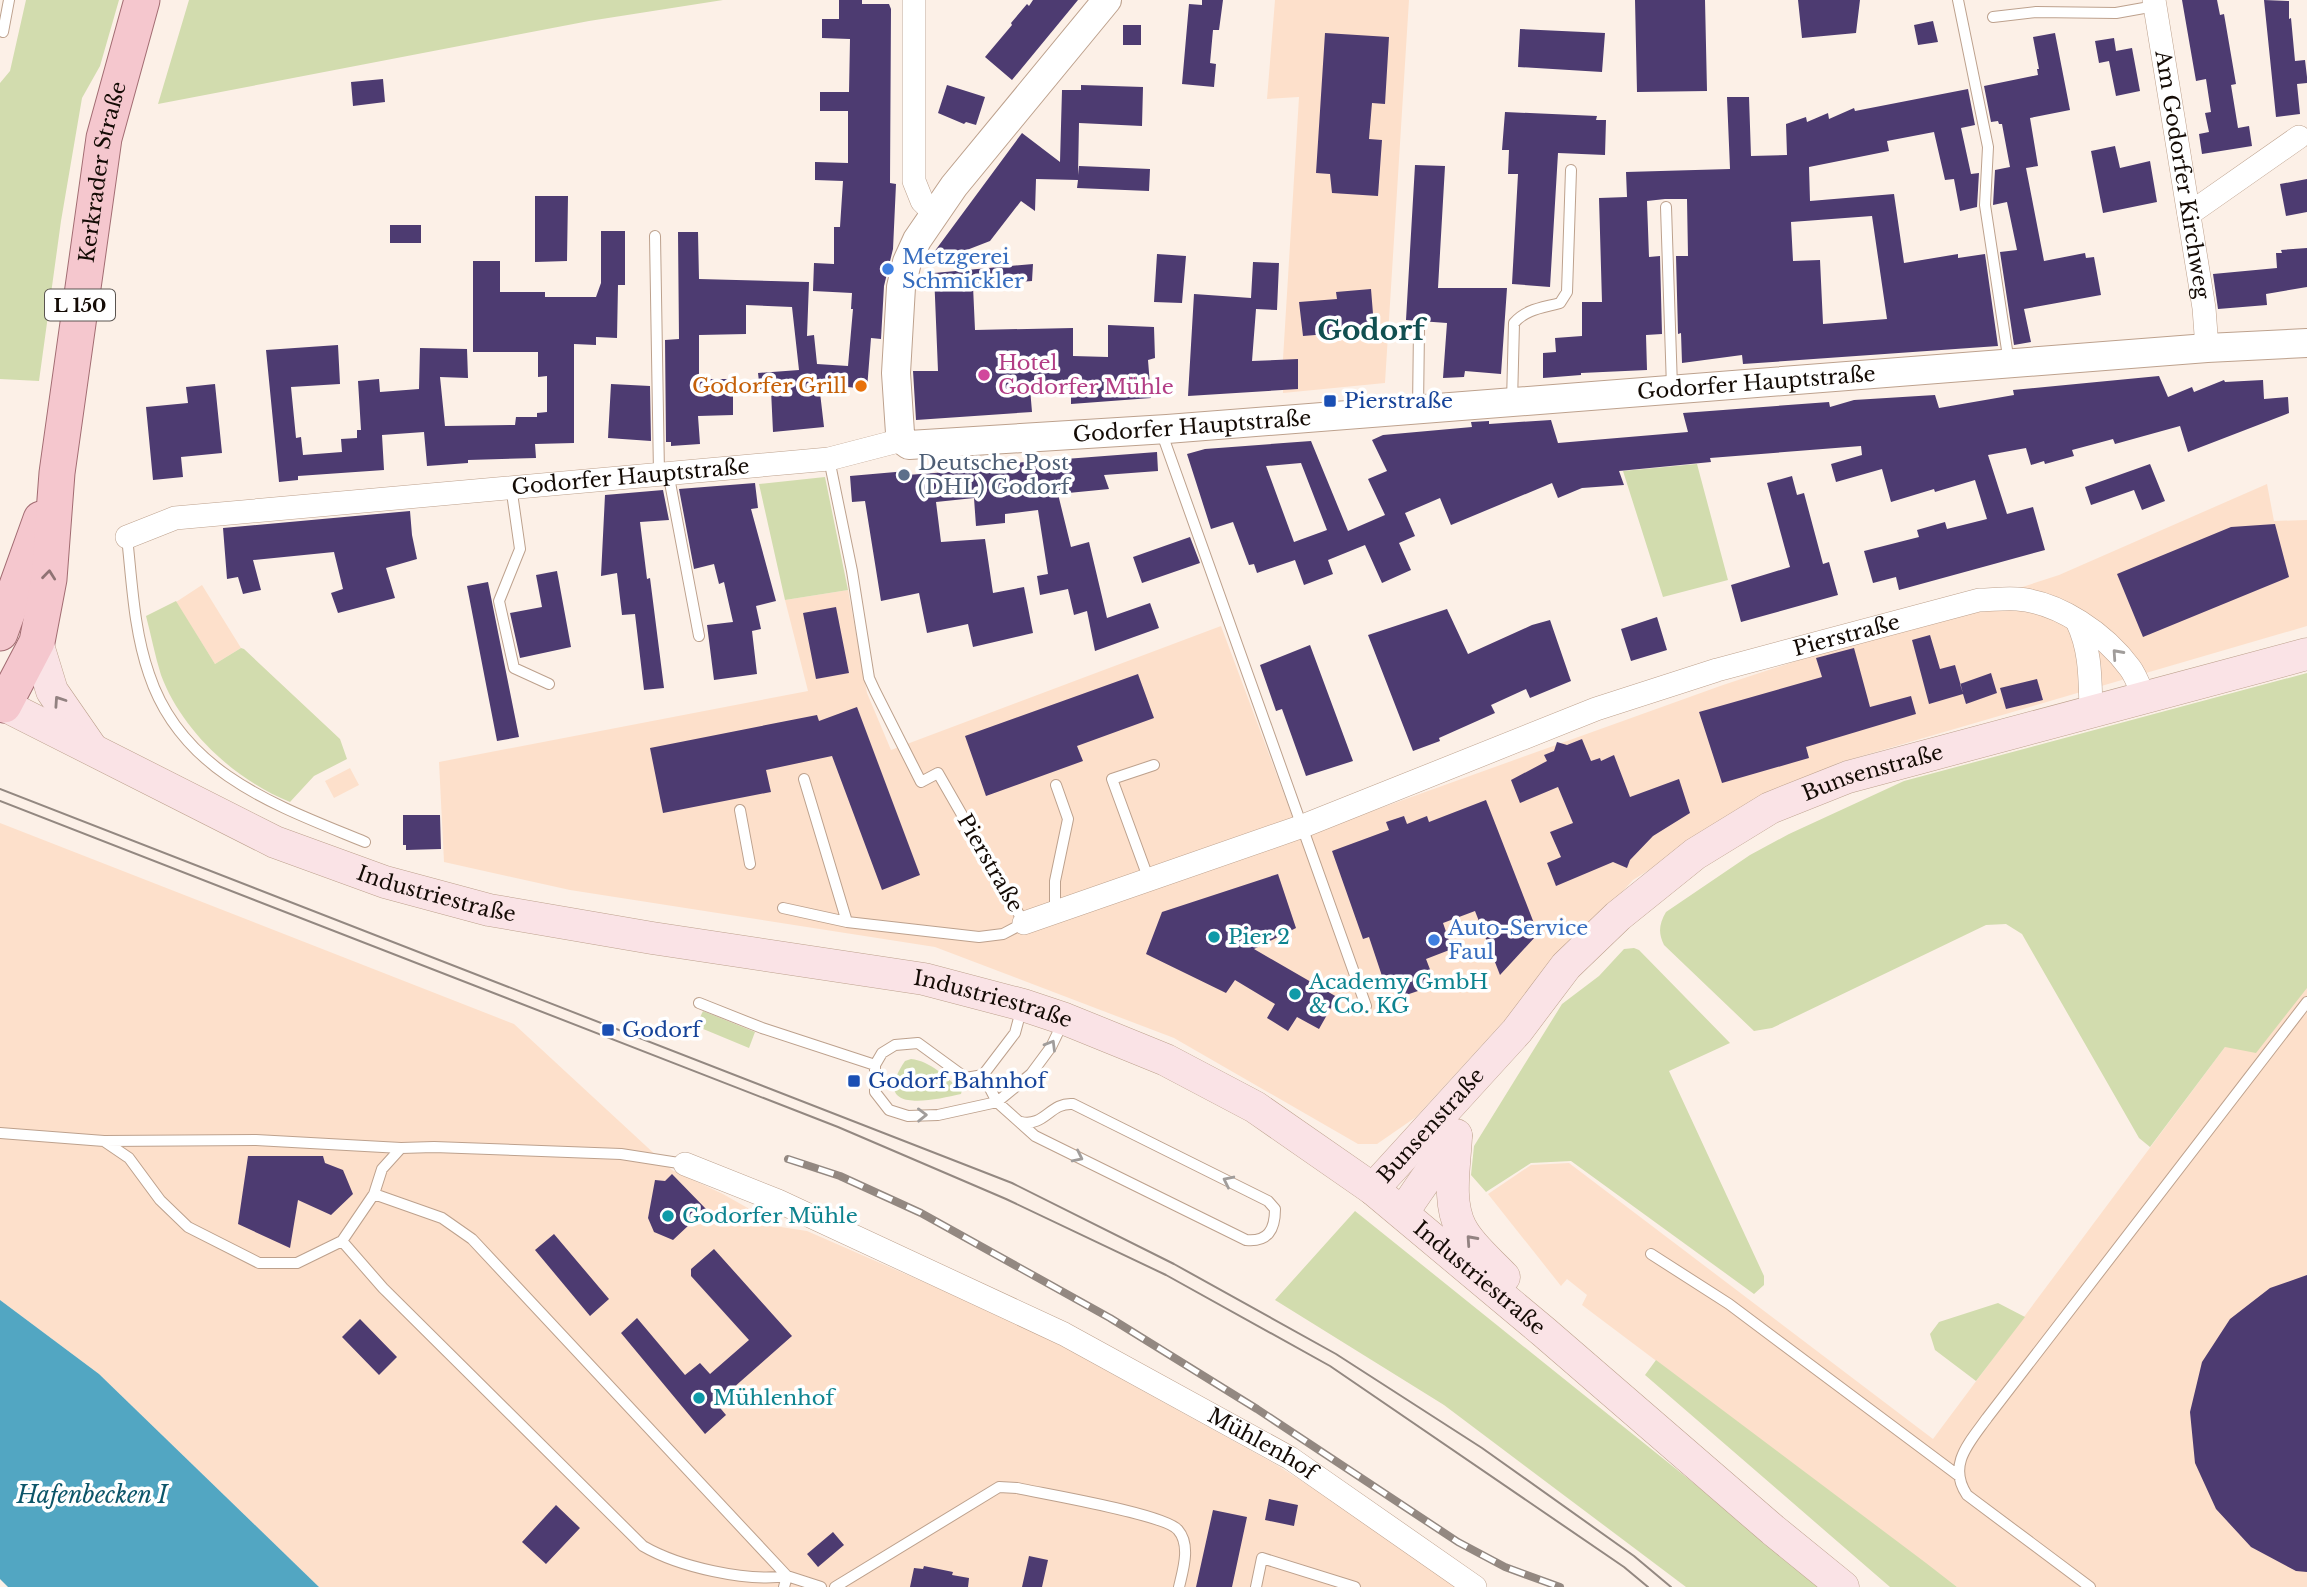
<svg xmlns="http://www.w3.org/2000/svg" width="2307" height="1587" viewBox="0 0 2307 1587" font-family="'Libre Baskerville',serif">
<style>
.built{fill:#fde0cb}
.green{fill:#d2dcae}
.water{fill:#52a6c2}
.building{fill:#4d3b71;fill-rule:evenodd}
.lines{fill:none;stroke-linecap:round;stroke-linejoin:round}
.service-casing{stroke:#bda18d;stroke-width:12}
.minor-casing{stroke:#bda18d;stroke-width:24}
.tertiary-casing{stroke:#bda18d;stroke-width:30}
.secondary-casing{stroke:#bda18d;stroke-width:33}
.primary-casing{stroke:#a26c72;stroke-width:37}
.service{stroke:#fff;stroke-width:10}
.minor{stroke:#fff;stroke-width:23}
.tertiary{stroke:#fff;stroke-width:28}
.secondary{stroke:#fae3e6;stroke-width:32}
.primary{stroke:#f5c7ce;stroke-width:35}
.tram{stroke:#938881;stroke-width:2}
.rail-casing{stroke:#938881;stroke-width:8}
.rail{stroke:#fff;stroke-width:5;stroke-dasharray:16;stroke-linecap:butt}
.oneway{stroke:#907274}
.oneway2{stroke:#a19d9b}
.oneway3{stroke:#928281}
.shop-dot{fill:#3f7fe0;stroke:#fff;stroke-width:2.5}
.hotel-dot{fill:#d1479c;stroke:#fff;stroke-width:2.5}
.food-dot{fill:#e8710a;stroke:#fff;stroke-width:2.5}
.transit-dot{fill:#1a4fb4;stroke:#fff;stroke-width:2.5}
.service-dot{fill:#5c6f8a;stroke:#fff;stroke-width:2.5}
.culture-dot{fill:#0f9aa8;stroke:#fff;stroke-width:2.5}
.labels{text-anchor:middle;stroke-width:7;stroke-linejoin:round;paint-order:stroke}
.shield{fill:#fff;stroke:#5a5450;stroke-width:2}
.shield-label{font-size:19px;font-weight:bold;fill:#140b05}
.street-label{font-size:21px;fill:#140b05;stroke:#fff}
.shop-label{font-size:21px;fill:#366cbe;stroke:#fff;text-anchor:start}
.hotel-label{font-size:21px;fill:#b23c85;stroke:#fff;text-anchor:start}
.food-label{font-size:21px;fill:#c56008;stroke:#fff;text-anchor:end}
.transit-label{font-size:21px;fill:#164399;stroke:#fff;text-anchor:start}
.service-label{font-size:21px;fill:#4e5e75;stroke:#fff;text-anchor:start}
.culture-label{font-size:21px;fill:#0d838f;stroke:#fff;text-anchor:start}
.water-label{font-size:23px;font-style:italic;fill:#0c5569;stroke:#fff}
.district-label{font-size:28px;font-weight:bold;fill:#114f50;stroke:#fff}
</style>
<rect width="100%" height="100%" fill="#fcf0e7"/>
<!-- built -->
<path class="built" d="M1275,0H1409L1385,383L1283,393V359L1299,97L1267,99Z
M2267,484L2274,521L2307,520V626L1838,763L1744,810L1633,880L1416,1117L1377,1144H1358L1174,1038L935,947L570,890L444,862L439,762L808,691L785,600L848,590L867,693L891,750L1221,626L1300,837L1723,685L2059,575Z
M202,585L241,648L215,664L176,602Z
M2307,715V1587H1957L1582,1305L1587,1295L1567,1279L1561,1286L1488,1194L1531,1165L1569,1163L1933,1439L2225,1047Z
M350,768L359,785L334,798L325,781Z
M0,823L514,1024L672,1170L723,1194L781,1227L807,1231L1029,1328L1275,1464L1388,1536L1457,1587H319L99,1374L0,1300Z"/>
<!-- green -->
<path class="green" d="M26,0H119L100,66L82,98L61,221L39,381L0,379V83L10,71Z
M189,0H723L589,21L158,104Z
M1697,464L1728,580L1663,597L1623,471Z
M825,477L848,590L785,600L759,484Z
M176,601L215,664L241,648L244,649L340,739L347,759L314,776L290,802C235,780 182,731 161,675C155,656 151,635 146,616Z
M2307,673V988L2256,1053L2225,1047L2150,1147L2139,1138L2022,934L2006,924L1986,925L1772,1028L1754,1031L1664,945C1658,933 1659,924 1666,912L1750,855L1789,834L1904,781Z
M1634,948L1639,950L1730,1043L1669,1071L1764,1276V1285L1754,1294L1571,1161L1531,1163L1486,1192L1471,1175L1474,1146L1562,1004L1599,976L1624,949Z
M703,1011L755,1032L749,1048L696,1026Z
M911,1059C931,1061 946,1078 962,1090L961,1094C931,1101 869,1114 905,1061Z
M1355,1211L1823,1587H1686L1444,1405L1275,1300Z
M1998,1303L2025,1317L1976,1381L1935,1350L1930,1334L1939,1322Z
M1656,1360L1926,1563L1957,1587H1890L1645,1375Z"/>
<!-- water -->
<path class="water" d="M0,1300L99,1374L319,1587H8L0,1579Z"/>
<!-- building -->
<path class="building" d="M839,0H862V4H889L891,9L890,183L896,184L893,249L884,286L881,339L871,338L867,389L819,384L824,427L773,432L771,390H760L758,373L799,370L792,307L746,305V334L699,335V379H733V415L698,416L700,444L671,446V442H666L665,340L679,339L678,232H698L699,279L809,282L807,336L814,335L817,364L848,366L853,309H851L852,293L813,291L814,263L834,264V227H840L843,181L815,180V162L848,163V111H820V92H849L850,39L822,38V19H839Z
M1033,0H1078L1012,80L985,57L1012,25L1011,23L1027,4L1029,6Z
M1202,0H1223L1219,30H1213L1210,63L1216,64L1214,87L1182,84L1189,4L1202,5Z
M1635,0H1705L1707,91L1637,92Z
M1798,0H1860L1856,33L1802,38Z
M2182,0H2217L2220,15L2224,14L2236,84L2231,85L2238,128L2249,126L2252,146L2202,154L2199,134L2209,132L2205,113L2211,112L2206,79L2196,81Z
M2264,0L2289,1V19L2291,18L2295,61L2305,60L2307,77V83L2297,84L2300,114L2276,117Z
M1933,21L1938,42L1918,45L1914,25Z
M1123,25H1141V45H1123Z
M1520,29L1605,33L1602,72L1518,67Z
M1325,33L1389,37L1385,104L1372,103L1369,139L1382,140L1378,196L1332,193L1330,174L1316,173Z
M2055,33L2070,110L2030,118L2038,166L2026,168L2044,261L2085,253L2086,258L2094,257L2101,295L2024,309L2031,342L2014,345L2000,252L2017,250L2007,202L1993,205L1995,170L2010,167L2002,124H1999L1998,121L1991,122L1984,86L2038,75L2037,69H2039L2033,37Z
M2114,38L2116,51L2132,48L2140,91L2116,96L2109,61L2099,63L2095,41Z
M383,79L385,102L353,106L351,82Z
M947,85L985,97L976,125L966,122L964,124L938,113Z
M1081,85L1143,87L1142,126L1079,123L1078,175L1079,166L1150,169L1149,191L1077,188L1078,180L1036,179L1035,211L1021,201L990,241L923,267L1022,133L1060,162L1062,90H1081Z
M1968,89L1975,125L1961,128L1971,174L1979,173L1977,207L1960,211L1954,179L1945,180L1934,132L1887,141L1889,151L1809,167L1810,201L1894,194L1904,263L1958,254V258L1985,254L1998,346L1743,364L1742,355L1682,363L1681,333L1678,334L1676,256H1688L1687,199H1665L1647,201L1649,257L1660,256L1662,334L1646,335L1647,370L1581,373V375L1543,378V353L1556,352L1555,338L1582,336V302H1602L1599,198L1627,197L1626,172L1730,169L1727,97H1749L1751,156L1787,155L1786,124L1806,117L1807,122L1828,113L1829,119L1854,108L1855,111ZM1872,216L1887,319L1823,324L1820,260L1793,261L1791,222Z
M1505,112L1597,116L1596,120H1606L1605,155L1558,153L1550,287L1512,284L1518,174H1508L1509,150H1502Z
M2115,146L2120,168L2150,161L2157,202L2103,213L2091,151Z
M1415,165L1445,166L1438,288H1507L1501,374L1465,371L1464,377L1443,378L1447,323L1406,320Z
M2307,179V212L2286,216L2280,184Z
M535,196H568L567,261L535,262Z
M390,225H421V243H390Z
M601,231H625V285H618L617,338L596,337V345L574,344V443L535,444L536,458L468,460V463L427,466L424,432L382,435L384,470L298,476V480L279,482L266,350L338,345L340,384L291,387L296,438L301,437L303,455L342,452L341,439L357,438V430H361L358,381L379,379L380,392L419,389L420,348L467,349L468,378L440,377L445,426L515,425L516,417H537V413L547,412V376L538,377V352H473V261H500V292H545V297H596L601,283Z
M2307,248V287L2266,294L2267,305L2218,309L2213,274L2277,268L2276,253H2282L2281,250Z
M1157,254L1186,256L1182,303L1154,302Z
M1253,262L1279,263L1277,310L1256,309L1252,361L1298,359V389L1188,396L1194,294L1251,298Z
M1033,264L1032,281L973,286L975,330L1073,328V356L1108,357V325L1154,327L1155,358L1148,360L1151,398L1071,404V389L1030,388L1032,412L916,420L913,371H938L934,273Z
M1371,289L1374,326L1340,329V333L1303,336L1299,302L1337,299L1336,292Z
M2159,376L2168,397L2192,387L2194,392L2224,380L2225,382L2263,380L2264,399L2288,397L2289,413L2188,452L2180,426L2115,444L2113,439L2072,450L2074,456L2045,464L2044,461L2031,465L2026,448L1988,455L2007,514L2033,507L2045,550L1899,590L1896,577L1873,583L1864,551L1919,537L1917,530L1945,522L1947,529L1987,519L1975,480L1935,492L1934,489L1891,502L1882,469L1836,482L1831,464L1862,455L1861,446L1710,458L1711,462L1619,471L1624,485L1582,488L1558,498L1552,483L1451,525L1440,498L1405,513L1415,536L1399,543L1411,570L1382,583L1365,545L1328,560L1333,574L1304,585L1295,560L1257,573L1254,564L1249,565L1233,522L1211,529L1187,454L1205,449L1311,441L1348,531L1385,515L1368,479L1387,471L1372,440L1383,435L1472,427L1471,422L1489,421V424L1551,420L1558,443L1688,432L1683,413L1829,402L1830,407L1854,400L1935,395L1939,408L2014,395L2013,390ZM1301,463L1327,530L1294,542L1266,466Z
M215,384L222,453L181,457L183,477L153,480L146,407L188,403L186,387Z
M611,384L650,386L651,441L608,438Z
M1157,452L1158,471L1104,475L1109,489L1058,494L1071,547L1089,542L1107,618L1150,603L1159,628L1095,651L1087,611L1074,615L1068,589L1040,595L1037,576L1048,574L1038,510L1005,514V523L976,526L974,498L936,502L941,542L985,539L993,593L1024,587L1033,633L973,647L968,624L927,633L919,593L881,601L865,501L852,502L850,476L907,471V475L988,469L987,465Z
M2150,464L2165,501L2142,510L2134,490L2091,505L2085,487Z
M1792,476L1797,495L1804,493L1823,564L1829,562L1838,595L1741,622L1731,585L1790,567L1767,483Z
M755,483L758,508L751,509L776,601L756,606L761,629L752,631L757,674L714,680L707,625L733,622L724,582L719,584L714,564L694,569L679,489Z
M663,490L669,520L640,522L647,579L650,578L664,688L644,690L635,614L622,615L617,573L601,576L605,495Z
M410,511L412,535L417,559L386,568L395,598L338,613L331,593L343,589L334,552L253,560L261,590L243,594L238,577L227,579L223,528Z
M2275,524L2289,577L2143,637L2117,574L2231,527Z
M1190,537L1200,563L1142,583L1133,557Z
M557,571L571,647L520,658L510,613L542,607L536,575Z
M488,582L519,737L497,741L467,586Z
M836,607L849,673L816,679L803,613Z
M1447,609L1468,654L1532,625L1550,620L1571,681L1530,698L1526,689L1491,705L1495,713L1439,738L1440,741L1413,751L1368,635Z
M1657,617L1667,650L1631,661L1621,629Z
M1930,635L1940,669L1955,665L1963,693L1960,684L1991,673L1997,693L1966,704L1963,694L1929,704L1912,640Z
M1310,645L1353,761L1306,776L1282,709L1276,711L1260,665Z
M1854,648L1870,707L1911,696L1916,714L1806,747L1809,758L1722,783L1699,712L1822,677L1816,658Z
M1138,674L1154,718L1077,746L1083,761L986,796L965,736Z
M2037,679L2043,700L2006,709L2000,688Z
M857,707L920,875L882,890L832,756L766,770L771,792L663,813L650,748L817,715L819,721Z
M1582,739L1591,761L1600,758L1601,761L1614,755L1630,797L1679,779L1690,813L1653,836L1630,860L1627,868L1613,862L1556,886L1547,863L1561,857L1550,832L1573,823L1558,787L1520,803L1511,780L1547,761L1544,755L1554,751L1557,742L1567,745Z
M1486,800L1537,931L1536,936L1500,975L1475,911L1443,923L1452,949L1426,959L1436,985L1403,996L1398,981L1385,985L1369,937L1363,939L1332,851L1389,830L1386,822L1404,816L1407,824L1427,816L1429,822Z
M403,815H440L441,849L406,850V845H403Z
M1278,874L1296,928L1254,949L1337,997L1319,1029L1297,1017L1288,1031L1267,1018L1275,1004L1235,980L1226,993L1146,954L1162,912Z
M248,1156H323L325,1163L343,1170L353,1194L331,1215L298,1200L290,1248L238,1224Z
M672,1174L706,1209L673,1240L654,1232L648,1218L655,1180L665,1181Z
M554,1234L609,1299L590,1316L535,1250Z
M714,1249L792,1336L716,1403L726,1415L705,1434L621,1333L637,1318L685,1375L700,1363L710,1374L749,1340L691,1276V1269Z
M2307,1275V1572L2296,1571L2251,1547L2216,1509L2195,1463L2190,1412L2202,1362L2230,1319L2270,1288Z
M360,1319L397,1357L379,1375L342,1337Z
M1269,1499L1298,1505L1294,1526L1265,1520Z
M556,1505L580,1528L546,1564L522,1542Z
M1213,1510L1247,1517L1232,1587H1196Z
M833,1532L844,1545L818,1567L807,1554Z
M1029,1556L1048,1560L1042,1587H1022Z
M924,1566L953,1572L952,1575L969,1578L968,1587H910L914,1568L923,1569Z"/>
<g class="lines">
<defs>
<path id="service" d="M1958,0L1988,147L1985,205L2009,363
M1993,17L2036,12L2116,13L2155,6
M3,32L9,0
M1666,207L1672,387
M655,236L659,473
M1512,402L1514,323C1526,309 1542,308 1560,303L1567,292L1571,170
M1418,409L1419,328
M1161,431L1366,1006
M668,472L699,636
M511,486L520,549L499,601L514,668L549,684
M127,537C132,583 134,631 149,674C182,774 278,806 365,842
M804,779L847,922
M740,810L750,864
M1149,880L1112,779L1154,765
M783,908L847,922L979,937L1003,934L1024,923L938,773L921,782L875,691L869,678L852,571L829,459
M1055,913V881L1068,819L1056,785
M699,1003L762,1028L875,1065
M1022,1007L1015,1033L983,1075L966,1078L918,1043L895,1045L882,1053L875,1065V1092L889,1110L908,1116L938,1115L997,1102L1031,1074L1051,1047L1063,1022
M983,1075L997,1102L1035,1136L1246,1240C1268,1242 1275,1230 1275,1209L1268,1201L1073,1104C1050,1102 1045,1127 1021,1122
M0,1133L104,1141L129,1158L160,1200L188,1227L259,1263H297L342,1241
M104,1141L256,1140L401,1148L434,1147L621,1154L685,1164
M401,1148L382,1169L374,1194L442,1218L472,1239L787,1576L821,1587
M374,1194L342,1241L383,1288L643,1546C679,1567 746,1582 787,1576L784,1587
M1651,1254L1729,1304L1959,1476
M835,1587L999,1487L1017,1488C1044,1494 1165,1514 1178,1530C1191,1545 1183,1570 1179,1587
M1256,1587L1262,1558L1355,1587
M2090,1587L1967,1495C1947,1465 1969,1443 1987,1418L2307,1002"/>
<g id="minor">
<path d="M914,0V181L922,201L934,213"/>
<path id="s1" d="M2154,0L2204,308L2207,348"/>
<path d="M2189,214L2299,137"/>
<path id="s2" d="M127,537L175,518L829,459L902,440"/>
<path d="M2077,621C2091,650 2090,679 2091,710"/>
<path id="s3" d="M1024,923L1303,826L1596,709L1717,670L1979,600C1991,600 2004,598 2017,599C2059,602 2105,634 2130,668C2136,676 2140,688 2144,697"/>
<path id="s4" d="M685,1164L778,1201L1064,1334L1290,1458L1475,1587"/>
</g>
<g id="tertiary">
<path id="s5" d="M1107,0L954,186L917,240L907,262L901,287L896,373L900,433L902,440L909,445L1167,429L2207,348L2307,343"/>
</g>
<g id="secondary">
<path d="M37,642L52,691L90,746"/>
<path id="s6" d="M0,703L275,842L385,882L489,910L652,938L924,979L1023,1005L1065,1019L1166,1060L1255,1107L1373,1189L1544,1332L1773,1530L1843,1587"/>
<path d="M1456,1136C1455,1164 1447,1202 1461,1228C1470,1246 1490,1262 1504,1277"/>
<path id="s7" d="M1373,1189L1517,1031L1566,966L1618,916L1695,854L1770,808L1848,777L2307,654"/>
<path d="M1403,1212L1456,1135"/>
</g>
<g id="primary">
<path d="M0,633L41,519"/>
<path id="s8" d="M4,705L37,642L49,579L57,473L104,138L142,0"/>
</g>
</defs>
<!-- service casing -->
<use href="#service" class="service-casing"/>
<!-- minor casing -->
<use href="#minor" class="minor-casing"/>
<!-- tertiary casing -->
<use href="#tertiary" class="tertiary-casing"/>
<!-- secondary casing -->
<use href="#secondary" class="secondary-casing"/>
<!-- primary casing -->
<use href="#primary" class="primary-casing"/>
<!-- service -->
<use href="#service" class="service"/>
<!-- minor -->
<use href="#minor" class="minor"/>
<!-- tertiary -->
<use href="#tertiary" class="tertiary"/>
<!-- secondary -->
<use href="#secondary" class="secondary"/>
<!-- primary -->
<use href="#primary" class="primary"/>
<!-- tram -->
<path class="tram" d="M0,789L1012,1183L1174,1264L1336,1354L1482,1448L1634,1556L1671,1587
M0,801L838,1127L1006,1199L1166,1275L1330,1366L1624,1567L1648,1587"/>
<defs>
<path id="rail" d="M788,1159L840,1176L921,1213L1110,1318L1257,1409L1458,1542L1505,1567L1560,1587"/>
</defs>
<!-- rail casing -->
<use href="#rail" class="rail-casing"/>
<!-- rail -->
<use href="#rail" class="rail"/>
</g>
<!-- one-way arrows -->
<defs><path id="oneway-chevron" d="M-2-3.5L2.5 0L-2 3.5" fill="none" stroke-width="1.6" stroke-linecap="round" stroke-linejoin="round" transform="scale(1.75)"/></defs>
<use class="oneway" href="#oneway-chevron" transform="translate(49 575) rotate(-84)"/>
<g class="oneway2">
<use href="#oneway-chevron" transform="translate(2117 654) rotate(-132)"/>
<use href="#oneway-chevron" transform="translate(1051 1045) rotate(-59)"/>
<use href="#oneway-chevron" transform="translate(922 1115) rotate(-1)"/>
<use href="#oneway-chevron" transform="translate(1078 1157) rotate(26)"/>
<use href="#oneway-chevron" transform="translate(1228 1181) rotate(-154)"/>
</g>
<g class="oneway3">
<use href="#oneway-chevron" transform="translate(59 701) rotate(-124)"/>
<use href="#oneway-chevron" transform="translate(1471 1240) rotate(-132)"/>
</g>
<!-- markers -->
<g class="shop-dot">
<circle cx="888" cy="269" r="7"/>
<circle cx="1434" cy="940" r="7"/>
</g>
<circle class="hotel-dot" cx="984" cy="375" r="7"/>
<circle class="food-dot" cx="861" cy="386" r="7"/>
<g class="transit-dot">
<rect x="1323" y="394" width="14" height="14" rx="3.5"/>
<rect x="601" y="1023" width="14" height="14" rx="3.5"/>
<rect x="847" y="1074" width="14" height="14" rx="3.5"/>
</g>
<circle class="service-dot" cx="904" cy="475" r="7"/>
<g class="culture-dot">
<circle cx="1214" cy="937" r="7"/>
<circle cx="1295" cy="994" r="7"/>
<circle cx="668" cy="1216" r="7"/>
<circle cx="699" cy="1398" r="7"/>
</g>
<g class="labels">
<!-- shield labels -->
<rect class="shield" x="45" y="289.5" width="70" height="31" rx="5"/>
<g class="shield-label">
<text x="80" y="312">L 150</text>
</g>
<!-- street labels -->
<g class="street-label">
<text dy="7" stroke="none"><textPath href="#s8" startOffset="546">Kerkrader Straße</textPath></text>
<text dy="7" stroke="none"><textPath href="#s1" startOffset="177">Am Godorfer Kirchweg</textPath></text>
<text dy="7" stroke="none"><textPath href="#s5" startOffset="1368">Godorfer Hauptstraße</textPath></text>
<text dy="7" stroke="none"><textPath href="#s5" startOffset="802">Godorfer Hauptstraße</textPath></text>
<text dy="7" stroke="none"><textPath href="#s2" startOffset="509">Godorfer Hauptstraße</textPath></text>
<text dy="7" stroke="none"><textPath href="#s3" startOffset="872">Pierstraße</textPath></text>
<text dy="7" stroke="none"><textPath href="#s7" startOffset="663">Bunsenstraße</textPath></text>
<text transform="translate(990 863) rotate(60)" y="7">Pierstraße</text>
<text dy="7" stroke="none"><textPath href="#s6" startOffset="478">Industriestraße</textPath></text>
<text dy="7" stroke="none"><textPath href="#s6" startOffset="1045">Industriestraße</textPath></text>
<text dy="7" stroke="none"><textPath href="#s7" startOffset="86">Bunsenstraße</textPath></text>
<text dy="7" stroke="none"><textPath href="#s6" startOffset="1612">Industriestraße</textPath></text>
<text dy="7" stroke="none"><textPath href="#s4" startOffset="642">Mühlenhof</textPath></text>
</g>
<!-- shop labels -->
<g class="shop-label">
<text x="902" y="264">Metzgerei<tspan x="902" dy="24">Schmickler</tspan></text>
<text x="1448" y="935">Auto-Service<tspan x="1448" dy="24">Faul</tspan></text>
</g>
<!-- hotel labels -->
<g class="hotel-label">
<text x="998" y="370">Hotel<tspan x="998" dy="24">Godorfer Mühle</tspan></text>
</g>
<!-- food labels -->
<g class="food-label">
<text x="847" y="393">Godorfer Grill</text>
</g>
<!-- transit labels -->
<g class="transit-label">
<text x="1344" y="408">Pierstraße</text>
<text x="622" y="1037">Godorf</text>
<text x="868" y="1088">Godorf Bahnhof</text>
</g>
<!-- service labels -->
<g class="service-label">
<text x="918" y="470">Deutsche Post<tspan x="918" dy="24">(DHL) Godorf</tspan></text>
</g>
<!-- culture labels -->
<g class="culture-label">
<text x="1228" y="944">Pier 2</text>
<text x="1309" y="989">Academy GmbH<tspan x="1309" dy="24">&amp; Co. KG</tspan></text>
<text x="682" y="1223">Godorfer Mühle</text>
<text x="713" y="1405">Mühlenhof</text>
</g>
<!-- water labels -->
<g class="water-label">
<text x="92" y="1503">Hafenbecken I</text>
</g>
<!-- district labels -->
<g class="district-label">
<text x="1371" y="340">Godorf</text>
</g>
</g>
</svg>
